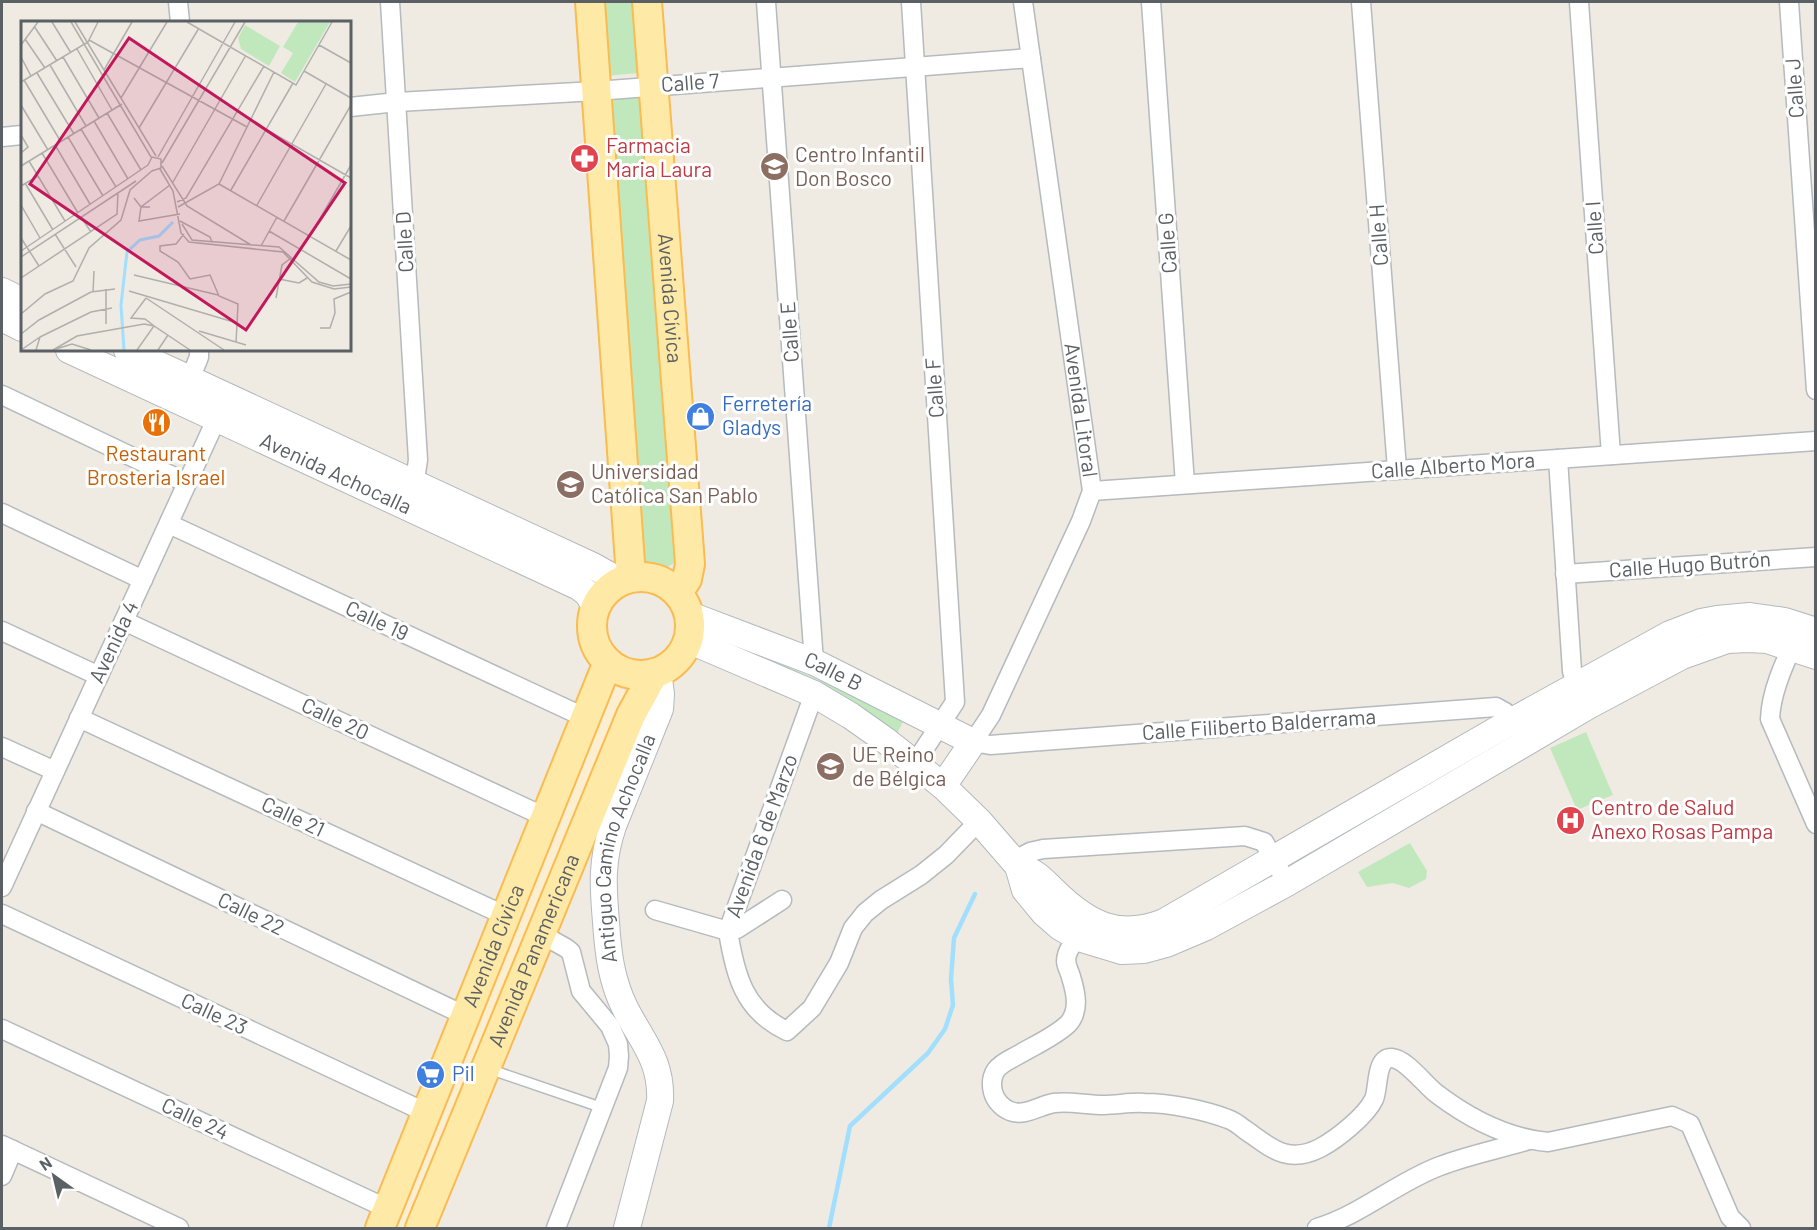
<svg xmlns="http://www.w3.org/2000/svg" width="1817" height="1230" viewBox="0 0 1817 1230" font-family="Barlow,sans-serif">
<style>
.green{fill:#c1e8bd}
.sand{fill:#fceed0}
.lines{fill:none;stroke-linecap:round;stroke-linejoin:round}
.stream{stroke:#a2dfff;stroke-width:4.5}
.lane-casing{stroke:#b5babe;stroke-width:12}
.street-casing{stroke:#b5babe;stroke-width:21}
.secondary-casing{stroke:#b4b9be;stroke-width:28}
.primary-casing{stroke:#fabb51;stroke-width:32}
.lane{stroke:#fff;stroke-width:9}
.street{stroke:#fff;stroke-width:18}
.secondary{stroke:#fff;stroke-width:26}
.primary{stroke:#ffe9a7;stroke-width:28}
.labels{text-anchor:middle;stroke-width:6;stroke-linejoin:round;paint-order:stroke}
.street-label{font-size:21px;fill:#5b6064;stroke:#fff}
.health-label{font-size:21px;fill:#be3a42;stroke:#fff;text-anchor:start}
.education-label{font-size:21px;fill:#785e54;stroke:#fff;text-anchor:start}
.shop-label{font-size:21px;fill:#366cbe;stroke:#fff;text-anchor:start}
.food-label{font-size:21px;fill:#c56008;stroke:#fff}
.inset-river{fill:none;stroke:#a2dfff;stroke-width:3}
.inset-road{fill:none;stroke:#b0afac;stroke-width:1.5}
.view{fill:#c2185b;fill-opacity:0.15;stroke:#c2185b;stroke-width:3}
.inset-edge{fill:none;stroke:#5b6064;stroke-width:3}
</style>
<rect width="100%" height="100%" fill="#efebe3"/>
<!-- green -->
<path class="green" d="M599,2H635L640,73L605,76Z
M643,94L674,563L666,568L647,566L639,555L607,98Z
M731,640L903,719V722L895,737L729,645Z
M1586,732L1613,795L1577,810L1550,748Z
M1410,843L1427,871L1426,879L1409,888L1393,883L1367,887L1358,872Z"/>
<!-- sand -->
<path class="sand" d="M615,687L629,693L410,1228H394Z"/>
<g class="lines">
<!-- stream -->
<path class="stream" d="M829,1228L850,1126L928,1053L945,1029L953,1005L951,979L954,938L975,894"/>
<defs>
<path id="lane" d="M489,1069L603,1108"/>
<g id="street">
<path d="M178,2L180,22"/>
<path d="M390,2L418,460L416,473L412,482"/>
<path d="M766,2L814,662"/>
<path d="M911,2L955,702L915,763"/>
<path id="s1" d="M1023,2L1092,491L1081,521L991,715L973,742L990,745L1496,707L1505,712L1518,730"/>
<path d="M1151,2L1185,484"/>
<path d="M1361,2L1397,469"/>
<path d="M1579,2L1611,455"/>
<path d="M1789,2L1816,390"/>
<path d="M350,107L397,102L596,91L1031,58"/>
<path d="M2,137L22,135"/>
<path d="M190,379L199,357V350"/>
<path d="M2,395L187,483"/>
<path d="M1558,459L1572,671L1576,685L1581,694"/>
<path d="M1092,491L1816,441"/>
<path d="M2,513L143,580"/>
<path d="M169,524L586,718"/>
<path d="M1565,574L1816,557"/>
<path d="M124,621L545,817"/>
<path d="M2,631L99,676"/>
<path d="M1796,639C1784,663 1771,692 1770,719L1816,824"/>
<path d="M814,694L728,931C735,975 744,1011 787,1031L812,1008L839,963L853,928L865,913L881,900L921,875L946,855L979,821"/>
<path d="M79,718L506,916"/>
<path d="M2,747L55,771"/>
<path d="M36,811L466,1016"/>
<path d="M1014,861L1030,852L1043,849L1245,836L1264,842L1287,883"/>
<path d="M2,887L221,409"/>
<path d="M655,910L728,931L737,929L782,900"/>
<path d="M2,914L427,1113"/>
<path d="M1083,929C1079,937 1069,946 1067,955C1064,964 1069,969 1071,977C1076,993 1080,1011 1068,1024C1054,1037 1035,1045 1018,1055C1011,1059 1001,1063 996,1070C992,1076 991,1084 993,1092C995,1100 1002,1108 1010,1111C1025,1117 1040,1105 1054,1103C1070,1101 1087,1105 1104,1105C1117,1105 1131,1102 1144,1103C1170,1103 1204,1110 1228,1119C1234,1121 1239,1125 1244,1129C1270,1147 1287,1165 1320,1148C1337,1139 1366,1116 1374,1099C1379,1088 1375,1057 1392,1058C1406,1059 1426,1086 1437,1094C1470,1119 1506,1138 1548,1142L1672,1116L1690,1124L1730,1217L1741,1228"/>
<path d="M541,934L566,948L571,952L581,991L610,1026L618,1044L619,1056L618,1068L556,1228"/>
<path d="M2,1029L388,1209"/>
<path d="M2,1145L179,1228"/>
<path d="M2,1176L13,1150"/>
<path d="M1317,1228C1361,1215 1397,1182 1440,1166C1469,1155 1500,1149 1529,1140"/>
</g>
<g id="secondary">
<path d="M2,291L22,301"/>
<path d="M2,318L22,328"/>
<path id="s2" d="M69,350L579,587L587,593L595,606"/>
<path d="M127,350L593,566L620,581"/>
<path id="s3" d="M690,615L814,662L973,742L943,786"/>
<path d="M688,640L814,694L851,716L885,740L943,786L979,821L1018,866L1025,890L1044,913L1060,927L1079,938L1122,951L1144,950L1166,944L1206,927L1287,883L1588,706L1682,656L1727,640L1748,639L1767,640L1816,656"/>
<path d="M1018,866C1034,870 1044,881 1055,892C1088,924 1118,940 1164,922L1512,721L1670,634L1701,622L1717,619L1750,616L1785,621L1816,631"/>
<path id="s4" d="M627,1228L660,1101C662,1060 642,1042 625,1008C611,980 608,952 606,922C603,887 601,861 613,826L660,709L661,694L658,672"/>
</g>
<g id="primary">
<path d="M590,2L631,577"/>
<path id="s5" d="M647,2L690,564L687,579L678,593"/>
<circle cx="641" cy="626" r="49"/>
<path id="s6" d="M380,1228L608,662"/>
<path id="s7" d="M420,1228L631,715L654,673"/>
</g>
</defs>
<!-- lane casing -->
<use href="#lane" class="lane-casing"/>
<!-- street casing -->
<use href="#street" class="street-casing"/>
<!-- secondary casing -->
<use href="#secondary" class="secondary-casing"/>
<!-- primary casing -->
<use href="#primary" class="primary-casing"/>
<!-- lane -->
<use href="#lane" class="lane"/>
<!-- street -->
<use href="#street" class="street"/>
<!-- secondary -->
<use href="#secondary" class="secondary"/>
<!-- primary -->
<use href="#primary" class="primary"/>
</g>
<!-- icons -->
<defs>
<symbol id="pharmacy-disc" viewBox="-11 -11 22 22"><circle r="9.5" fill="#e0444e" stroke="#fff"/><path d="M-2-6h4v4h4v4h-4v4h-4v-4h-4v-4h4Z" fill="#fff"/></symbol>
<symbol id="school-disc" viewBox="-11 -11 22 22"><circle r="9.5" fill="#8d6e63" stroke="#fff"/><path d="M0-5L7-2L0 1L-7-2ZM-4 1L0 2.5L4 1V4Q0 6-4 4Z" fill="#fff"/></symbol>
<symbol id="shop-disc" viewBox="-11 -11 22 22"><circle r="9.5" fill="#3f7fe0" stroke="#fff"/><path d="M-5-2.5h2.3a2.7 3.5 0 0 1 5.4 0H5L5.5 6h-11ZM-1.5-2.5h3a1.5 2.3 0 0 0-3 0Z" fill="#fff"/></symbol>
<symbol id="restaurant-disc" viewBox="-11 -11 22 22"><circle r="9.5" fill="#e8710a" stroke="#fff"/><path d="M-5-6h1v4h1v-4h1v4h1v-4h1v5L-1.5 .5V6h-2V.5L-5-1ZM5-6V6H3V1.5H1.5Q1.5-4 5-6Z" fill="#fff"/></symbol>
<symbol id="university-disc" viewBox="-11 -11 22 22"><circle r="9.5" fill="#8d6e63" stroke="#fff"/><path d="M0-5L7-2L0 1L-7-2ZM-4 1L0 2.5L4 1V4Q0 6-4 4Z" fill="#fff"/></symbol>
<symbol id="hospital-disc" viewBox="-11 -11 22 22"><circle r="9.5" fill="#e0444e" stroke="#fff"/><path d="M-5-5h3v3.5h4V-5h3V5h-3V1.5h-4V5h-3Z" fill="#fff"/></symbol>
<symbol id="supermarket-disc" viewBox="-11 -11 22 22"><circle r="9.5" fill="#3f7fe0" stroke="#fff"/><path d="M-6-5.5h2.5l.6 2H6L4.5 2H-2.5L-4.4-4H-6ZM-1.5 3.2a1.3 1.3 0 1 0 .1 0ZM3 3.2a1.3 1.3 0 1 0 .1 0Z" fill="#fff"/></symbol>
</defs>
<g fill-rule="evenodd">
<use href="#pharmacy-disc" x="568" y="142" width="33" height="33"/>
<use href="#school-disc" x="758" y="150" width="33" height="33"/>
<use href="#shop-disc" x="684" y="400" width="33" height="33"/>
<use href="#restaurant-disc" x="140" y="406" width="33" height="33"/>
<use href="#university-disc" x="554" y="468" width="33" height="33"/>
<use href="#school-disc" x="814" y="750" width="33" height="33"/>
<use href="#hospital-disc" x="1554" y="804" width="33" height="33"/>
<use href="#supermarket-disc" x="414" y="1058" width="33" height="33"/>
</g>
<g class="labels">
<!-- street labels -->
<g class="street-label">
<text transform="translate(690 83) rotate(-4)" y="7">Calle 7</text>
<text transform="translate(1795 88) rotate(-94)" y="7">Calle J</text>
<text transform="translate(1595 228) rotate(-94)" y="7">Calle I</text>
<text transform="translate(1379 235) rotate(-94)" y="7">Calle H</text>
<text transform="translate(405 242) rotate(-93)" y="7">Calle D</text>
<text transform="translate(1168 243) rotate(-94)" y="7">Calle G</text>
<text dy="7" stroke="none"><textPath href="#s5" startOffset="297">Avenida Cívica</textPath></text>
<text transform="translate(790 332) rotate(-94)" y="7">Calle E</text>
<text transform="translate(935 388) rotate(-94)" y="7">Calle F</text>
<text dy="7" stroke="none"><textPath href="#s1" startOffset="412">Avenida Litoral</textPath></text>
<text transform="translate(1453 466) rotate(-4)" y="7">Calle Alberto Mora</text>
<text dy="7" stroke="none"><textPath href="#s2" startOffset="294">Avenida Achocalla</textPath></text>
<text transform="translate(1690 565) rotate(-4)" y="7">Calle Hugo Butrón</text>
<text transform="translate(377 621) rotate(25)" y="7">Calle 19</text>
<text transform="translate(114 642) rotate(-65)" y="7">Avenida 4</text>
<text dy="7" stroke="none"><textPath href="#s3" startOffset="154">Calle B</textPath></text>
<text transform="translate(335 719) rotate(25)" y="7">Calle 20</text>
<text transform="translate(1259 725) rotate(-4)" y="7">Calle Filiberto Balderrama</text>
<text transform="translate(293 817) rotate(25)" y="7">Calle 21</text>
<text transform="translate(762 836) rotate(-70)" y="7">Avenida 6 de Marzo</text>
<text dy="7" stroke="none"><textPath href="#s4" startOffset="398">Antiguo Camino Achocalla</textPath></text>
<text transform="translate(251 914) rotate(26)" y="7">Calle 22</text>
<text dy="7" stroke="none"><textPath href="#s6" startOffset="304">Avenida Cívica</textPath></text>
<text dy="7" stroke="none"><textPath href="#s7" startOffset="300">Avenida Panamericana</textPath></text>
<text transform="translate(214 1014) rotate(25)" y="7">Calle 23</text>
<text transform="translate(195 1119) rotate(25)" y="7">Calle 24</text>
</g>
<!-- health labels -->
<g class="health-label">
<text x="606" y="153">Farmacia<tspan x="606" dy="24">Maria Laura</tspan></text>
<text x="1591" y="815">Centro de Salud<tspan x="1591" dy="24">Anexo Rosas Pampa</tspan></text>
</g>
<!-- education labels -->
<g class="education-label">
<text x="795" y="162">Centro Infantil<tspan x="795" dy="24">Don Bosco</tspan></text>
<text x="591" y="479">Universidad<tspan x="591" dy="24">Católica San Pablo</tspan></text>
<text x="852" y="762">UE Reino<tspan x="852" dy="24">de Bélgica</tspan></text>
</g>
<!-- shop labels -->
<g class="shop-label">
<text x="722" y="411">Ferretería<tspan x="722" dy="24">Gladys</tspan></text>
<text x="452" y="1081">Pil</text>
</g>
<!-- food labels -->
<g class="food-label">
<text x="156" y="461">Restaurant<tspan x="156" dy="24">Brosteria Israel</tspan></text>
</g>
</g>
<!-- overview -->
<g transform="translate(21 21)">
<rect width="330" height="330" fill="#efebe3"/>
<path d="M277,1H309L274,61L260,52L272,32L262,26ZM224,4L259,25L248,45L220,28L217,17Z" fill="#c1e8bd"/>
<path class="inset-river" d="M103,329L100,284L106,231L119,219L138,215L152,201"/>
<path class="inset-road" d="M31,1L50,32M50,1L130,136M54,1L135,135M166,1L275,64L311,1M13,5L36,40M4,18L24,47M68,19L226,106M0,24L17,1M298,24L330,42M56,28L91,89M0,36L10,55M42,36L78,97M29,44L65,105M83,49L111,1M283,50L330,77M16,52L53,113M3,59L40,121M0,61L67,21L77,1M100,77L146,1M0,84L27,129M86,92L120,149M229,99L330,157M73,100L107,158M118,107L178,7M60,108L95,166M0,114L7,126L0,132M47,116L82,175M34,124L69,183M21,132L57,192M137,136L214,1M8,140L44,200M141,142L224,1M127,144L131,136L140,138V147L131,150M0,145L101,83M141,145L166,185L230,224M139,148L152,170L160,212L168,221L262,231L291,261L313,268L330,266M152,161L225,34M4,162L32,209M198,163L330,239M149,164L120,186L118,200L159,193M0,165L17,155M210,169L272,62M113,177L120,186H129M156,181L165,177L243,45M0,184L19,217M236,184L305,63M157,186L198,163L253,51M60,196L70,211M159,200L189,216L191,221M263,200L330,84M161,203L171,219L258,226L298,261L312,265L330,263M248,210L330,258M34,213L55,246M163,213L155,223L139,225V230L157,241L169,258L189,254L198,275L217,283L215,322M289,215L330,144M0,217L18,245M240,225L256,196M0,230L127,144M315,230L330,205M0,236L115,160M113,254L197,274M0,257L96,193L97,171M258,258L278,262L286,257M108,270L216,302M72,271L73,250M125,277L203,329M255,277L261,244L270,237M0,293L24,273L52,260L68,227L100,199L109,169L132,149M85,303V268M299,307H309L314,292L313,278L330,271M178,310L225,324M0,313L18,299L70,271L94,268M19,316L70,291L91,287M35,328L51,323L70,329M0,329L19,316L15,329M32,329L56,315L123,303L133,305L169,329M116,329L133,305L124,298L110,297L125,277M137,329L147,314"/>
<path class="view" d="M108,17L324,162L225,309L9,163Z"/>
<rect width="330" height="330" class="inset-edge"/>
</g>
<!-- border -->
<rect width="1817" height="1230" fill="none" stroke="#5b6064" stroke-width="6"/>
<!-- north arrow -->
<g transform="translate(54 1176) rotate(326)" stroke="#ffffff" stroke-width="4.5" paint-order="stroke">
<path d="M0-4.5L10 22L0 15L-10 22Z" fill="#5b6064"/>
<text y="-9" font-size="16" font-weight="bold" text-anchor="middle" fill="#5b6064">N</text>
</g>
</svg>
